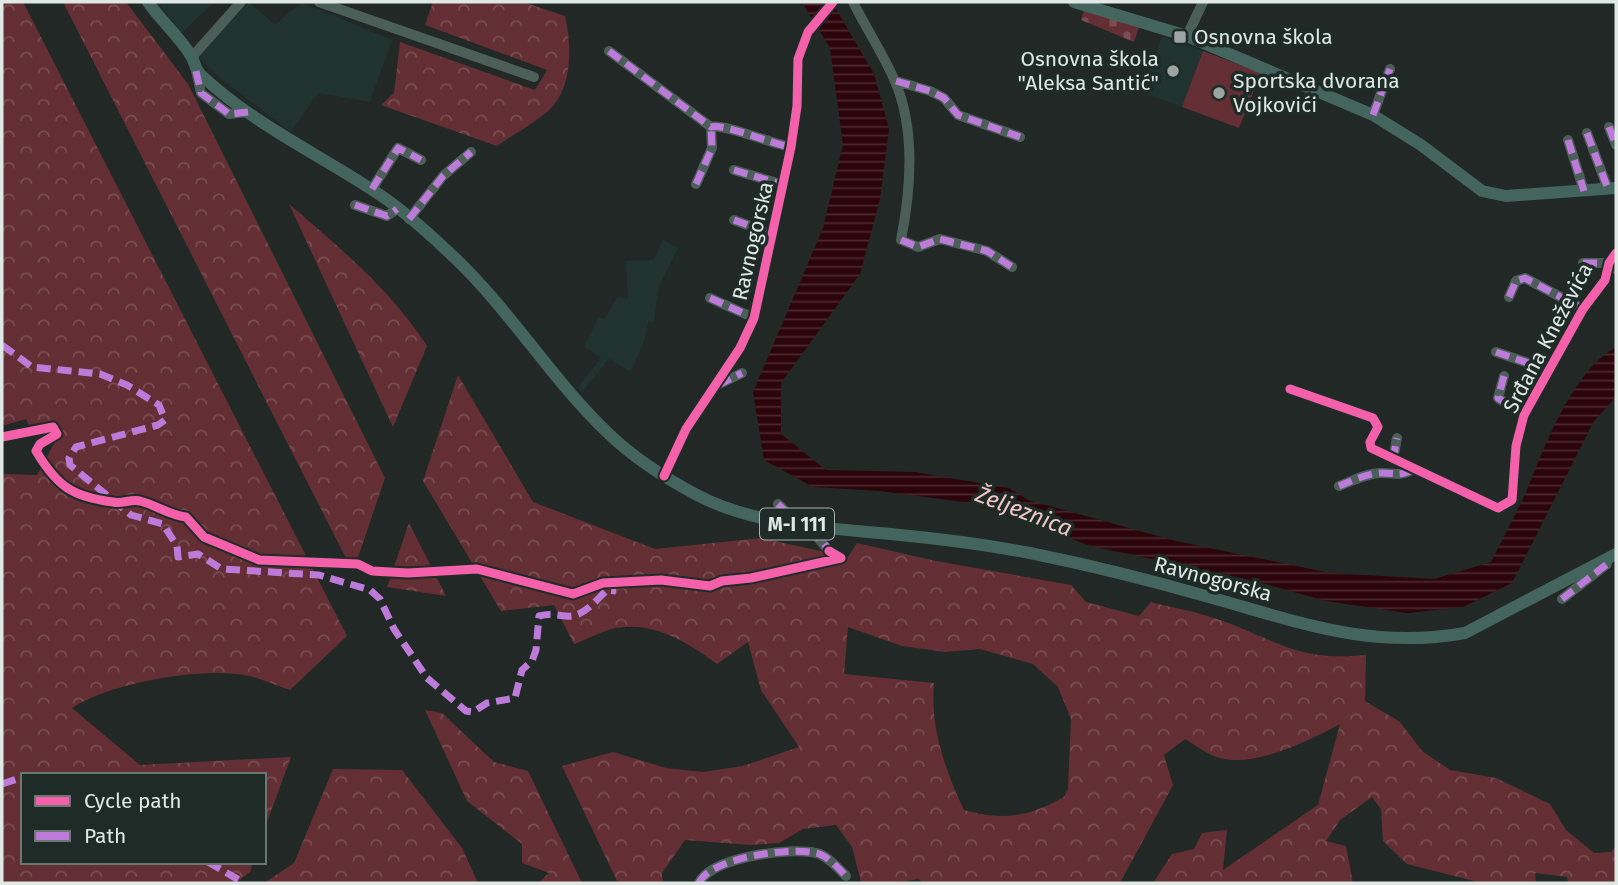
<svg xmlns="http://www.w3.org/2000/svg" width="1618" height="885" viewBox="0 0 1618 885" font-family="'Fira Sans',sans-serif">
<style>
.built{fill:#20332e}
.forest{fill:url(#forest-crowns);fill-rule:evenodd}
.cemetery{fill:url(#cemetery-stones)}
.pitch{fill:#632f35}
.water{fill:url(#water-rules)}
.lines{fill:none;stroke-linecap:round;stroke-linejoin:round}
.minor{stroke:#4b5e58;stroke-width:10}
.major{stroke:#44655d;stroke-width:12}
.quiet{stroke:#bd7bd9;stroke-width:7;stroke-dasharray:14 7;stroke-linecap:butt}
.cycleway-casing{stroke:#1e2b26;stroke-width:13}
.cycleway{stroke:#f560ab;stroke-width:9}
.poi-dot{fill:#9ca5a2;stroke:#1e2b26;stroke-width:2.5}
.labels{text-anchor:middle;stroke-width:7;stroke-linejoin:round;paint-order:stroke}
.shield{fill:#1e2b26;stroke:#a5afac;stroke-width:2}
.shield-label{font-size:19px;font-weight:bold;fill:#dfe8e5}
.poi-label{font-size:21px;fill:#dfe8e5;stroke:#1e2b26;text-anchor:start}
.street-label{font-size:21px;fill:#dfe8e5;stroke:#1e2b26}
.water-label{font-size:23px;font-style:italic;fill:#f3c6c9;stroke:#1e2b26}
</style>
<defs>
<pattern id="forest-crowns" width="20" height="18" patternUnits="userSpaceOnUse" patternTransform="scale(1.75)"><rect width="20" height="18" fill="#632f35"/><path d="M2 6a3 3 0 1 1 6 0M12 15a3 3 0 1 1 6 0" fill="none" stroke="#794d52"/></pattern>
<pattern id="cemetery-stones" width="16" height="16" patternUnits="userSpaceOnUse" patternTransform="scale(1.75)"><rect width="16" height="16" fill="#632f35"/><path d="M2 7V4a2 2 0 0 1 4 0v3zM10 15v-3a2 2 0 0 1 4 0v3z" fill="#794d52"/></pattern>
<pattern id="water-rules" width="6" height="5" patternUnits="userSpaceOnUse" patternTransform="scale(1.75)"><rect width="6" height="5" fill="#2c040b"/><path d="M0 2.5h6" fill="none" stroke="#4a292e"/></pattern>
</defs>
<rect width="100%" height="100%" fill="#212825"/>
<!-- built -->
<path class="built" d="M157,2H214L182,33Z
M249,2L275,25L301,2L392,40L370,102L318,93L291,132L222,80L197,56Z
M1162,36L1203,51L1182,107L1142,92Z
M663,240L678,248L658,289L654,322H648L645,339L631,372L609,359L582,392L578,387L601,358L584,346L599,317L604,319L618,297L628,299L626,261L654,260Z"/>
<!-- forest -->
<path class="forest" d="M2,2H23L347,636L290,690C277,686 263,679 249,676C203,666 110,683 72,708L140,765L291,757L264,830V775H23V862H252L251,871L236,883H2V474L37,475L57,438L34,436L26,419L2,426Z
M63,2H126L188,84L385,478L353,572Z
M433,2H523L565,16C572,44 573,90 548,111C533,124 514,134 497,146L381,105L394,93L400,42L535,90L547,70L425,25Z
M289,204C340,248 390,289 427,346L393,427Z
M458,375L533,502L655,549L761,538L848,557L857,543L936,561L1071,585L1086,602L1139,616L1151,602C1174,608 1198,612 1220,620C1278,641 1300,662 1366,655L1365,701L1400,722L1422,751L1450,770L1496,778L1550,804L1566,830L1594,853L1611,852L1616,846V883H1568L1567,877L1535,873L1536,883H1482L1407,864L1383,841L1381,809L1372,797L1340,820L1326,841L1346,846L1353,883H1153L1172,854L1194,849L1202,833L1227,830L1223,870L1318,805L1340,724C1309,741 1248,771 1214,756C1204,752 1194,744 1185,739L1164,755L1173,785L1120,883H924L918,879L895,883L861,882L852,847L836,825L803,829L779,843L750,845L685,840L662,873L663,883H618L562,766L613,752L666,768L703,772L743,766L799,747L761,690L748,642L717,664C689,643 654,621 616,628C602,631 588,639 574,644L554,605L501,611L423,481ZM848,627L902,646L945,652L980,649L1033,664L1058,687L1071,719L1068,789L1064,797C1028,817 1003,821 964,810C945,770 930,727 934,683L844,674Z
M409,523L446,596L387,587Z
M425,710L442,713L494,762L528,771L582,883H538L549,873L522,863V844L467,801Z
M333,769L402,770L462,848L478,883H264L294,863Z"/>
<!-- cemetery -->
<path class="cemetery" d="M1084,9L1139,27L1134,42L1081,20Z"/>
<!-- pitch -->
<path class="pitch" d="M1203,51L1261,73L1239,128L1182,107Z"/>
<!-- water -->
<path class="water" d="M802,2H832L874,74L889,129L880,199L860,274L781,383V434L826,470L915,472L1009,488L1028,500L1176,541L1330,573L1434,579L1491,562C1503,538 1516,514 1527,490C1545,445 1573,371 1616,347V397L1594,421L1512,583L1463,607L1407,613L1326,601L1255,581L1091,546L971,503L880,491L813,487L764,460L753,392L823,228L843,145L830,48Z"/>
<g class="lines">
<!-- minor -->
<path class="minor" d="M319,2L534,77
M853,2C866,28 882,52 894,79C916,128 911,189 901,240L918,247L940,239L987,251L1012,267
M1187,36L1203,2
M609,51L711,127C724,123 771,144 791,147
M192,57L241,2
M196,71L201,93L229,114L248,112
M896,81L930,91L944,98L958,115L1020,137
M1373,115L1390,69
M1609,127L1616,145
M1587,133L1608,189
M1568,140L1584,191
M734,170L784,185
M696,184L712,148L711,127
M372,189L398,148L421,160
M355,205L387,216L397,209
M409,219L443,176L471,152
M734,220L772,234
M1583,263H1609L1616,269
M1509,297L1516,281L1525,278L1583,309
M710,298L754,318
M1496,352L1549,370
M1504,376L1498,398L1524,415
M715,386L742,373
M1290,389L1373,418L1378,427L1370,442L1371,448L1498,508L1512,500L1516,446L1524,415L1583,309L1605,280L1609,263L1616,253
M1393,460L1397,438
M664,476L686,429L740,348L754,318L791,147L797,106L798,59L808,32L833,2
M1339,486C1352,481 1367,473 1382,473C1398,473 1398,477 1414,469
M778,504L793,519L804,521L829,551
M1562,599L1607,564
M699,883C711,857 790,847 816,853C827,855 838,868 846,876"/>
<!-- major -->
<path class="major" d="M148,2C160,20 180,37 191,56C196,63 194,69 201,75C252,123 316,153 374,191C403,209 432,236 457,260C512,313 553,381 609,434C635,459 665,478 697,495C758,527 833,528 900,535C943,539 987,545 1030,553C1089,565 1150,580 1209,597C1299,622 1370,650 1465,633L1616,554
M1074,2L1187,36L1373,115L1421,145L1482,191L1506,196L1616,188"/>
<!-- quiet -->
<path class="quiet" d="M609,51L711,127C724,123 771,144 791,147
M196,71L201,93L229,114L248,112
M896,81L930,91L944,98L958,115L1020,137
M1373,115L1390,69
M1609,127L1616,145
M1587,133L1608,189
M1568,140L1584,191
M734,170L784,185
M696,184L712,148L711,127
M372,189L398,148L421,160
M355,205L387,216L397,209
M409,219L443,176L471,152
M734,220L772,234
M901,240L918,247L940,239L987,251L1012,267
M1583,263H1609L1613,266
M1509,297L1516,281L1525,278L1583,309
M710,298L754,318
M2,345L32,367L100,374L127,385L159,405L165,420L158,425L76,447L69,458L70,465L131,515L163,524L177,546L178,557L198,554L222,569L319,575L370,590L380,599L394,629L427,678L466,711L473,712L487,703L515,698L522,670L532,661L536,650L539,616C550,613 555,615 566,616C583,618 595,601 607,590L616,591
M1496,352L1549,370
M1504,376L1498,398L1524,415
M718,385L742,373
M1393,460L1397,438
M1339,486C1352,481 1367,473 1382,473C1398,473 1398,477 1414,469
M778,504L793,519L804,521L833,554
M1562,599L1607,564
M2,784L23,777
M208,862L244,883
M699,883C711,857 790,847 816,853C827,855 838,868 846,876"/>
<defs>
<path id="cycleway" d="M1290,389L1373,418L1378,427L1370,442L1371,448L1498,508L1512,500L1516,446L1524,415L1583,309L1605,280L1609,263L1616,253
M2,437L53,427L57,434L40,444L36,451C57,486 72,497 113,502C122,504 131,499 140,501C156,505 169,515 186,517L204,537L259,560L358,564L372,571L408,573L477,569L573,594L603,583L661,580L710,586L722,581L751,578L841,558L829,551
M664,476L686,429L740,348L754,318L791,147L797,106L798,59L808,32L833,2"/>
</defs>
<!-- cycleway casing -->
<use href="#cycleway" class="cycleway-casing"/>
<!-- cycleway -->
<use href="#cycleway" class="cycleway"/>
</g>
<!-- markers -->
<g class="poi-dot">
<rect x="1173" y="30" width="14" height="14" rx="3.5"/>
<circle cx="1173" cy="71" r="7"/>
<circle cx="1219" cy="93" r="7"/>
</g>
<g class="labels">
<!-- shield labels -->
<rect class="shield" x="760" y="508.5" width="74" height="31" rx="5"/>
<g class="shield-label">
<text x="797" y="531">M-I 111</text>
</g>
<!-- poi labels -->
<g class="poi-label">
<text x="1194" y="44">Osnovna škola</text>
<text x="1159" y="66" text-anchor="end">Osnovna škola<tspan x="1159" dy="24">"Aleksa Santić"</tspan></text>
<text x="1233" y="88">Sportska dvorana<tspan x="1233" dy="24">Vojkovići</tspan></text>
</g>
<!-- street labels -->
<g class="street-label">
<text transform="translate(753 241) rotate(-77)" y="7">Ravnogorska</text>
<text transform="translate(1548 338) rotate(-62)" y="7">Srđana Kneževića</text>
<text transform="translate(1213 579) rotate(15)" y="7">Ravnogorska</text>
</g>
<!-- water labels -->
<g class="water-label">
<text transform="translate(1024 511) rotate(21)" y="8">Željeznica</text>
</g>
</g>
<!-- border -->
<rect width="1618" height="885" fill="none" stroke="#dfe8e5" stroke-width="7"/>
<!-- legend -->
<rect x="21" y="773" width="245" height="91" fill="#1e2b26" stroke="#6b7772" stroke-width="2"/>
<rect x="35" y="796" width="35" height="10" fill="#f560ab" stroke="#6b7772" stroke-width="2"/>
<text x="84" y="808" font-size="21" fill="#dfe8e5">Cycle path</text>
<rect x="35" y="831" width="35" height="10" fill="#bd7bd9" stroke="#6b7772" stroke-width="2"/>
<text x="84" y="843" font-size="21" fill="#dfe8e5">Path</text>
</svg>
